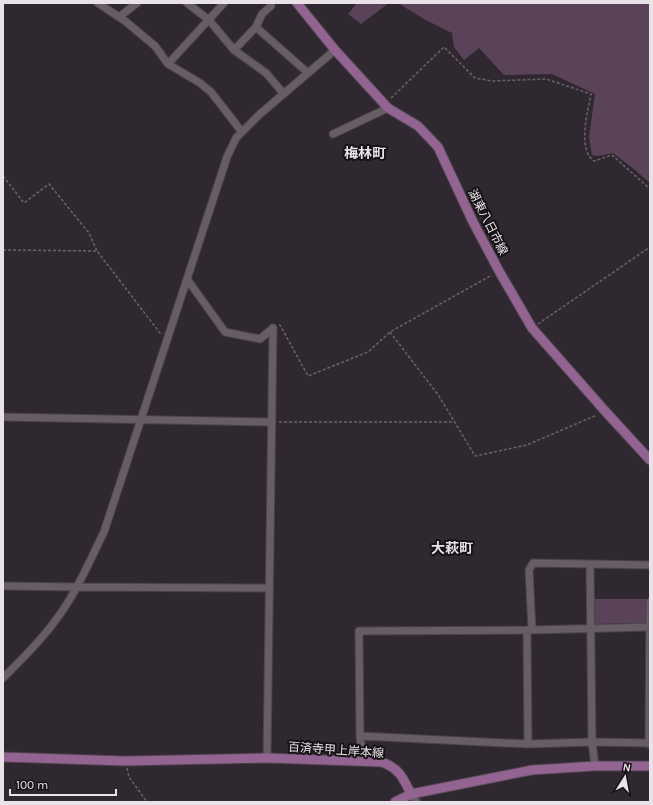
<svg xmlns="http://www.w3.org/2000/svg" width="653" height="805" viewBox="0 0 653 805" font-family="Karla,'Noto Sans JP',sans-serif">
<style>
.green{fill:#5a4359}
.lines{fill:none;stroke-linecap:round;stroke-linejoin:round}
.minor-casing{stroke:#4a434a;stroke-width:9}
.major-casing{stroke:#4a434a;stroke-width:11}
.path{stroke:#6a636a;stroke-width:1.5;stroke-dasharray:3 2;stroke-linecap:butt}
.minor{stroke:#665d65;stroke-width:7}
.major{stroke:#936391;stroke-width:9}
.labels{text-anchor:middle;stroke-width:4;stroke-linejoin:round;paint-order:stroke}
.street-label{font-size:12px;fill:#e9e3e8;stroke:#161216}
.quarter-label{font-size:14px;font-weight:bold;fill:#e9e3e8;stroke:#161216}
</style>
<rect width="100%" height="100%" fill="#302830"/>
<!-- green -->
<path class="green" d="M357,3H389L361,24L348,14Z
M398,3H650V183L635,170L613,153L598,156L592,155L589,137L595,94L552,74L504,75L479,48L464,60L454,47L452,33L424,19Z
M594,599H647V623L595,624Z"/>
<g class="lines">
<defs>
<path id="minor" d="M98,3L125,21L155,46L168,64L200,83L211,92L242,132
M187,3L209,20L234,50L266,73L284,94
M119,17L137,3
M256,27L308,73
M234,50L256,27L262,14L271,6
M168,64L224,3
M333,134L388,108
M187,279L225,332L260,339L273,328
M3,417L272,422
M590,564L592,742L595,766
M3,586L77,587L269,588
M527,630L528,744
M532,630L529,570L533,563L650,565
M3,678C21,660 40,642 55,621C76,594 89,562 104,532L227,157L236,138L260,114L335,50
M360,736L528,744L592,742L650,743
M649,744L650,602
M267,758L273,328
M363,761L360,736L359,631L532,630L650,627
M411,794L417,802"/>
<path id="major" d="M297,3L335,50L388,108L418,126L438,147L473,222L499,271L532,328L605,411L650,460
M3,757L125,761L267,758L382,762C400,769 403,778 411,794L532,770L595,766H650
M395,802L411,794"/>
</defs>
<!-- minor casing -->
<use href="#minor" class="minor-casing"/>
<!-- major casing -->
<use href="#major" class="major-casing"/>
<!-- path -->
<path class="path" d="M391,98L444,47L475,78L492,81L546,79L591,94C588,111 577,149 594,161L612,155L650,189
M3,176L24,203L49,184L89,233L97,251
M3,250L97,251L160,333H163
M538,324L650,247
M279,325H280L308,376L368,352L390,332L492,275
M390,332L439,396L475,456L527,445L597,415
M279,422H455
M127,768L129,777L147,802"/>
<!-- minor -->
<use href="#minor" class="minor"/>
<!-- major -->
<use href="#major" class="major"/>
</g>
<g class="labels">
<!-- street labels -->
<g class="street-label">
<text transform="translate(488 222) rotate(63)" y="4">湖東八日市線</text>
<text transform="translate(336 750) rotate(4)" y="4">百済寺甲上岸本線</text>
</g>
<!-- quarter labels -->
<g class="quarter-label">
<text x="365" y="158">梅林町</text>
<text x="452" y="553">大萩町</text>
</g>
</g>
<!-- border -->
<rect width="653" height="805" fill="none" stroke="#e9e3e8" stroke-width="8"/>
<!-- north arrow -->
<g transform="translate(625 777) rotate(11)" stroke="#161216" stroke-width="3" paint-order="stroke">
<path d="M0-3L7 15L0 10L-7 15Z" fill="#e9e3e8"/>
<text y="-6" font-size="11" font-weight="bold" text-anchor="middle" fill="#e9e3e8">N</text>
</g>
<!-- scale -->
<path d="M10 789v6h106v-6" fill="none" stroke="#e9e3e8" stroke-width="2"/>
<text x="16" y="789" font-size="12" fill="#e9e3e8" stroke="#161216" stroke-width="3" paint-order="stroke">100 m</text>
</svg>
